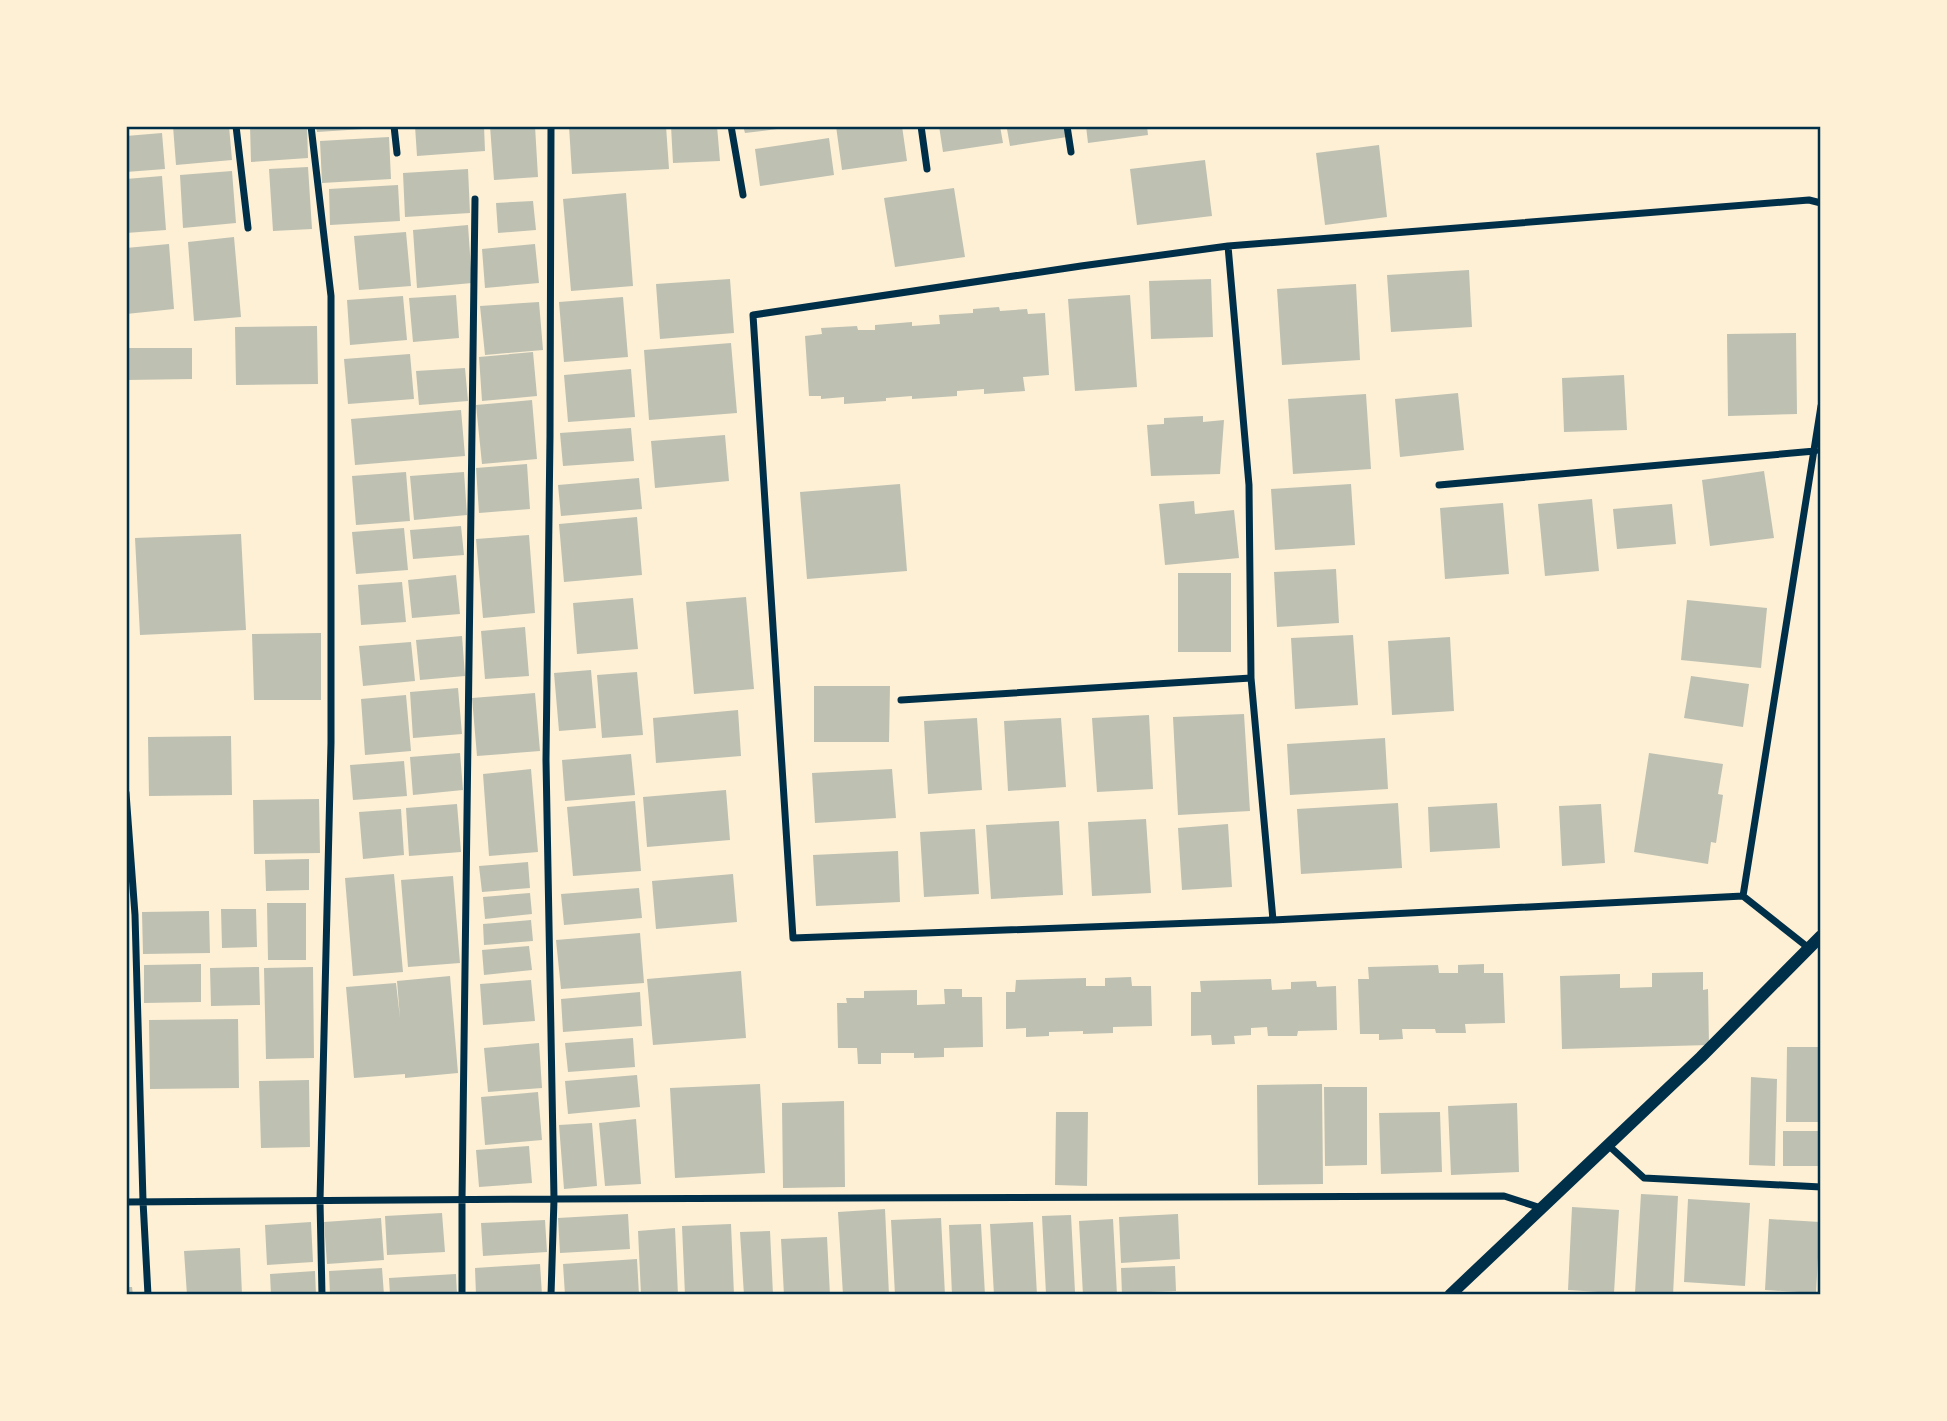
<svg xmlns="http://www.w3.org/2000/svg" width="1947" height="1421" viewBox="0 0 1947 1421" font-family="'Titillium Web',sans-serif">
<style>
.building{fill:#bec0b2}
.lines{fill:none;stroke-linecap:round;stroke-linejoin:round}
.minor{stroke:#003049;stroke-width:7}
.tertiary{stroke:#003049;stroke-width:12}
.neatline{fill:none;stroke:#003049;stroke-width:2.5}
</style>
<rect width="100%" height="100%" fill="#fdf0d5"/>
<!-- building -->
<path class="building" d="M173,126H229L232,160L176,165Z
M250,126H307L308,158L251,162Z
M316,126H379V128L317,132Z
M415,126H484L485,151L417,156Z
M490,126H535L538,177L494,180Z
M569,126H666L669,169L572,174Z
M671,126H717L720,161L673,163Z
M743,126H785V128L745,133Z
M836,126H902L907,161L842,170Z
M939,126H1000L1003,143L943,152Z
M1026,126H1065L1067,137L1010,146L1007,129Z
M1086,126H1147L1148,135L1088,143Z
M162,133L165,169L126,172V136Z
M389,137L391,179L322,183L320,141Z
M829,138L834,175L760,186L755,149Z
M1379,145L1387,217L1325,225L1316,153Z
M1205,160L1212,216L1137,225L1130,169Z
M308,167L312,229L273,231L269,169Z
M468,169L470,213L405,217L403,173Z
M232,171L236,223L183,228L180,175Z
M162,176L166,230L126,233V179Z
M398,185L400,221L330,225L329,189Z
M954,188L965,257L895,267L884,198Z
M626,193L633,286L571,291L563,199Z
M533,201L536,230L498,233L496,203Z
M468,225L472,283L417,288L413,230Z
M406,232L411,286L359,290L354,236Z
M234,237L241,317L194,321L188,242Z
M169,244L174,309L126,314V248Z
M535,244L539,283L485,288L482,249Z
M1469,270L1472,327L1391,332L1387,275Z
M730,279L734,333L660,339L656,284Z
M1211,279L1213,337L1151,339L1149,281Z
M1356,284L1360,360L1282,365L1277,289Z
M456,295L459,338L413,342L409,298Z
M1130,295L1137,387L1075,391L1068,299Z
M403,296L407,340L350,345L347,300Z
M623,297L628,357L564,362L559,302Z
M539,302L543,350L485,355L480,306Z
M999,307L1000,311L1027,309L1028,314L1045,313L1049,375L1023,377L1025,391L984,394V389L957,391V396L912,399V396L886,398V401L844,404V397L821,399V396H809L805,336L822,334L821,328L857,326L858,330H875V325L912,322V326L940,324L939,315L973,313V309Z
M317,326L318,384L236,385L235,327Z
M1796,333L1797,414L1728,416L1727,334Z
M731,343L737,413L649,420L644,350Z
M126,348H192V379L126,380Z
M533,352L537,396L482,401L479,357Z
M410,354L414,399L348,404L344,359Z
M465,368L468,401L419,405L416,371Z
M631,369L635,417L568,422L564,375Z
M1624,375L1627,430L1564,432L1562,378Z
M1458,393L1464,450L1400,457L1395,399Z
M1366,394L1371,469L1293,474L1288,399Z
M532,400L537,459L482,464L476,405Z
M461,410L465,456L355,465L351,419Z
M1203,416V422L1224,420L1220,474L1151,476L1147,425L1164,424V418Z
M631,428L634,461L563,466L560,433Z
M725,435L729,481L655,488L651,441Z
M527,464L530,509L479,513L476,468Z
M1764,471L1774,538L1710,546L1702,480Z
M406,472L410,521L356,525L352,476Z
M464,472L467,515L414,520L410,476Z
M639,478L642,509L561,516L558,485Z
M900,484L907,571L807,579L800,492Z
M1351,484L1355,545L1275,550L1271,489Z
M1592,499L1599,571L1545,576L1538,504Z
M1194,501L1195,514L1234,510L1239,558L1165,565L1159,504Z
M1503,503L1509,574L1445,579L1440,508Z
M1672,504L1676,544L1617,549L1613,509Z
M637,517L642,575L564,582L559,524Z
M461,526L464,555L413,559L410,530Z
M404,528L408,570L356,574L352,532Z
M241,534L246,630L140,635L135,538Z
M529,535L535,613L483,618L476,539Z
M1336,569L1339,623L1277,627L1274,572Z
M1178,573H1231V652H1178Z
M456,575L460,614L412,618L408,580Z
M402,582L406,622L361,625L358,585Z
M746,597L754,689L694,694L686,602Z
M633,598L638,649L577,654L573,603Z
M1687,600L1767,608L1761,668L1681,660Z
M525,627L529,676L485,679L481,631Z
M321,633V700H254L252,634Z
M1353,635L1358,705L1295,709L1291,638Z
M462,636L465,676L420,680L416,640Z
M1450,637L1454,711L1392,715L1388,641Z
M411,642L415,681L363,686L359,646Z
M591,670L596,728L559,731L554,673Z
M637,672L643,735L602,738L597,675Z
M1691,676L1749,684L1743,727L1684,718Z
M814,686H890L889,742H814Z
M458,688L462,734L413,738L410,692Z
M535,693L540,751L477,756L472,698Z
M406,695L411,751L365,755L361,699Z
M738,710L741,756L656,763L653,718Z
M1244,714L1250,811L1178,815L1173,717Z
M1149,715L1153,789L1097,792L1092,718Z
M977,718L982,790L928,794L924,721Z
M1061,718L1066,787L1008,791L1004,721Z
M231,736L232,795L149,796L148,737Z
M1385,738L1388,789L1290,795L1287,744Z
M460,753L463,790L413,795L410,757Z
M1649,753L1723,764L1718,794L1723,795L1716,843L1711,842L1708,864L1634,852Z
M631,754L635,795L565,801L562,760Z
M404,761L407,796L353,800L350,765Z
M531,769L538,852L489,856L483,774Z
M892,769L896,818L815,823L812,773Z
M726,790L730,840L647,847L643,797Z
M319,799L320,853L254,854L253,800Z
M635,801L641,871L573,876L567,807Z
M1398,803L1402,868L1301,874L1297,809Z
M1497,803L1500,848L1430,852L1428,807Z
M457,804L461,852L409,856L406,808Z
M1601,804L1605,863L1562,866L1559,806Z
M401,809L404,855L363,859L359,812Z
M1146,819L1151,893L1092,896L1088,822Z
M1059,821L1063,895L991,899L986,825Z
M1228,824L1232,887L1182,890L1178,828Z
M975,829L979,894L924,897L920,832Z
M898,851L900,902L816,906L813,855Z
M309,859V890L266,891L265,860Z
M528,862L530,888L482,892L479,866Z
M394,874L403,972L353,976L345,878Z
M733,874L737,922L656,929L652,881Z
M453,876L460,963L408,967L401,880Z
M639,888L642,918L564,925L561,894Z
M530,893L532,914L485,919L483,897Z
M267,903H306V960H268Z
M221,909H256L257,947L222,948Z
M209,911L210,953L143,954L142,912Z
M531,920L533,941L484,945L483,924Z
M640,933L644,983L561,989L556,940Z
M529,946L532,970L484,975L482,950Z
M201,964V1002L144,1003V965Z
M1484,964V973H1503L1505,1023L1465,1024L1466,1033H1436L1435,1029H1402L1403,1039L1379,1040V1034H1360L1358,979H1369L1368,967L1438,965L1439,973H1458V965Z
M259,967L260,1005L211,1006L210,968Z
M313,967L314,1058L266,1059L264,968Z
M741,971L746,1038L653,1045L647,979Z
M1703,972V990L1708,989L1709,1045L1562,1049L1560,976L1620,974V988L1652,987V973Z
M450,976L458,1073L405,1078V1074L354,1078L346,987L396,983L400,1018L397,981Z
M1131,977L1132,986H1151L1152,1026L1113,1027V1033L1083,1034V1031L1049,1032V1036L1026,1037V1028L1006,1029V992H1015L1016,980L1086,978V986H1105V978Z
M1271,979L1272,990L1291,989V982L1316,981L1317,987L1336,986L1337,1030L1298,1031L1297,1036H1268L1267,1027L1251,1028V1035L1234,1036L1235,1044L1212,1045L1211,1035L1191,1036V992H1201L1200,981Z
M531,980L535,1021L483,1025L480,984Z
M944,989H962V997H982L983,1047L944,1048V1057L914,1058V1053H881V1064H858L857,1048H838L837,1003H847L846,998H864V991L917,990V1005L945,1004Z
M640,992L642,1026L563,1032L561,999Z
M238,1019L239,1088L150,1089L149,1020Z
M633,1038L635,1067L568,1072L565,1043Z
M539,1043L542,1088L488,1092L484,1048Z
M1787,1047H1821V1122H1786Z
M637,1075L640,1107L568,1114L565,1081Z
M1751,1077L1777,1079L1775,1166L1749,1165Z
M309,1080L310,1147L261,1148L259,1081Z
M760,1084L765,1173L675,1178L670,1088Z
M1322,1084L1323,1184L1258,1185L1257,1085Z
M1324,1087H1367V1165L1325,1166Z
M538,1092L542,1140L485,1145L481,1097Z
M844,1101L845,1187L783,1188L782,1103Z
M1517,1103L1519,1172L1451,1175L1448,1106Z
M1056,1112H1088L1087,1186L1055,1185Z
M1440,1112L1442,1172L1381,1174L1379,1113Z
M636,1119L641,1184L605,1186L599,1123Z
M592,1123L597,1186L564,1189L559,1125Z
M1783,1131H1821V1166H1783Z
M529,1146L532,1183L479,1187L476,1150Z
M1641,1194L1678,1196L1673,1295L1635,1293Z
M1688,1199L1750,1203L1745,1286L1684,1282Z
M1572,1207L1619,1210L1614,1293L1568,1290Z
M885,1209L889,1295H843L838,1212Z
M442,1213L445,1252L387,1255L385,1216Z
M628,1214L630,1249L560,1253L558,1218Z
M1178,1214L1180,1259L1121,1263L1119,1217Z
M1071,1215L1075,1292L1046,1294L1042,1216Z
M381,1218L384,1260L327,1264L324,1222Z
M941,1218L945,1295H895L891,1220Z
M1113,1219L1117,1295H1083L1079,1221Z
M1769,1219L1820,1222L1816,1293L1765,1290Z
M545,1220L547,1252L483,1256L481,1223Z
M311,1222L313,1262L267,1265L265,1225Z
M1033,1222L1037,1295H994L990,1224Z
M731,1224L734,1295H685L682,1226Z
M981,1224L985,1295H952L949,1225Z
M675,1228L678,1295H641L638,1231Z
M770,1231L773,1295H744L740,1232Z
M827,1237L830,1295H784L781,1239Z
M240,1248L242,1295H187L184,1251Z
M637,1259L639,1295H565L563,1264Z
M540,1264L542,1295H476L475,1268Z
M1175,1266L1176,1291L1149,1292V1295H1122L1121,1268Z
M382,1268L384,1295H330L329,1271Z
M315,1271L316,1295H271L270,1274Z
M456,1274L457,1295H390L389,1278Z
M126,1287H132L133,1295H126Z"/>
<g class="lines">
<!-- minor -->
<path class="minor" d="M236,126L248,228
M311,126L331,296V743L320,1201L322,1295
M394,126L397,153
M551,126L550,436L546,760L554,1199L551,1295
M731,126L743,195
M921,126L927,169
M1067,126L1071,152
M1228,246L1249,485L1251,678L1273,920
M1439,485L1815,451
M901,700L1251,678
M126,793L135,915L143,1201L148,1295
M1743,896L1821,406
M1810,949L1743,896L1273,920L793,938L753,315L1081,266L1228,246L1809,200L1821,203
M1608,1145L1644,1178L1821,1187
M126,1202L554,1199L1504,1196L1541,1208
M462,1295V1200L475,199"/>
<!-- tertiary -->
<path class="tertiary" d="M1450,1295L1701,1057L1821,936"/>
</g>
<!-- border -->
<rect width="1947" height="1421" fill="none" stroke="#fdf0d5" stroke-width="256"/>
<rect x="128" y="128" width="1691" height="1165" class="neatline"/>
</svg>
